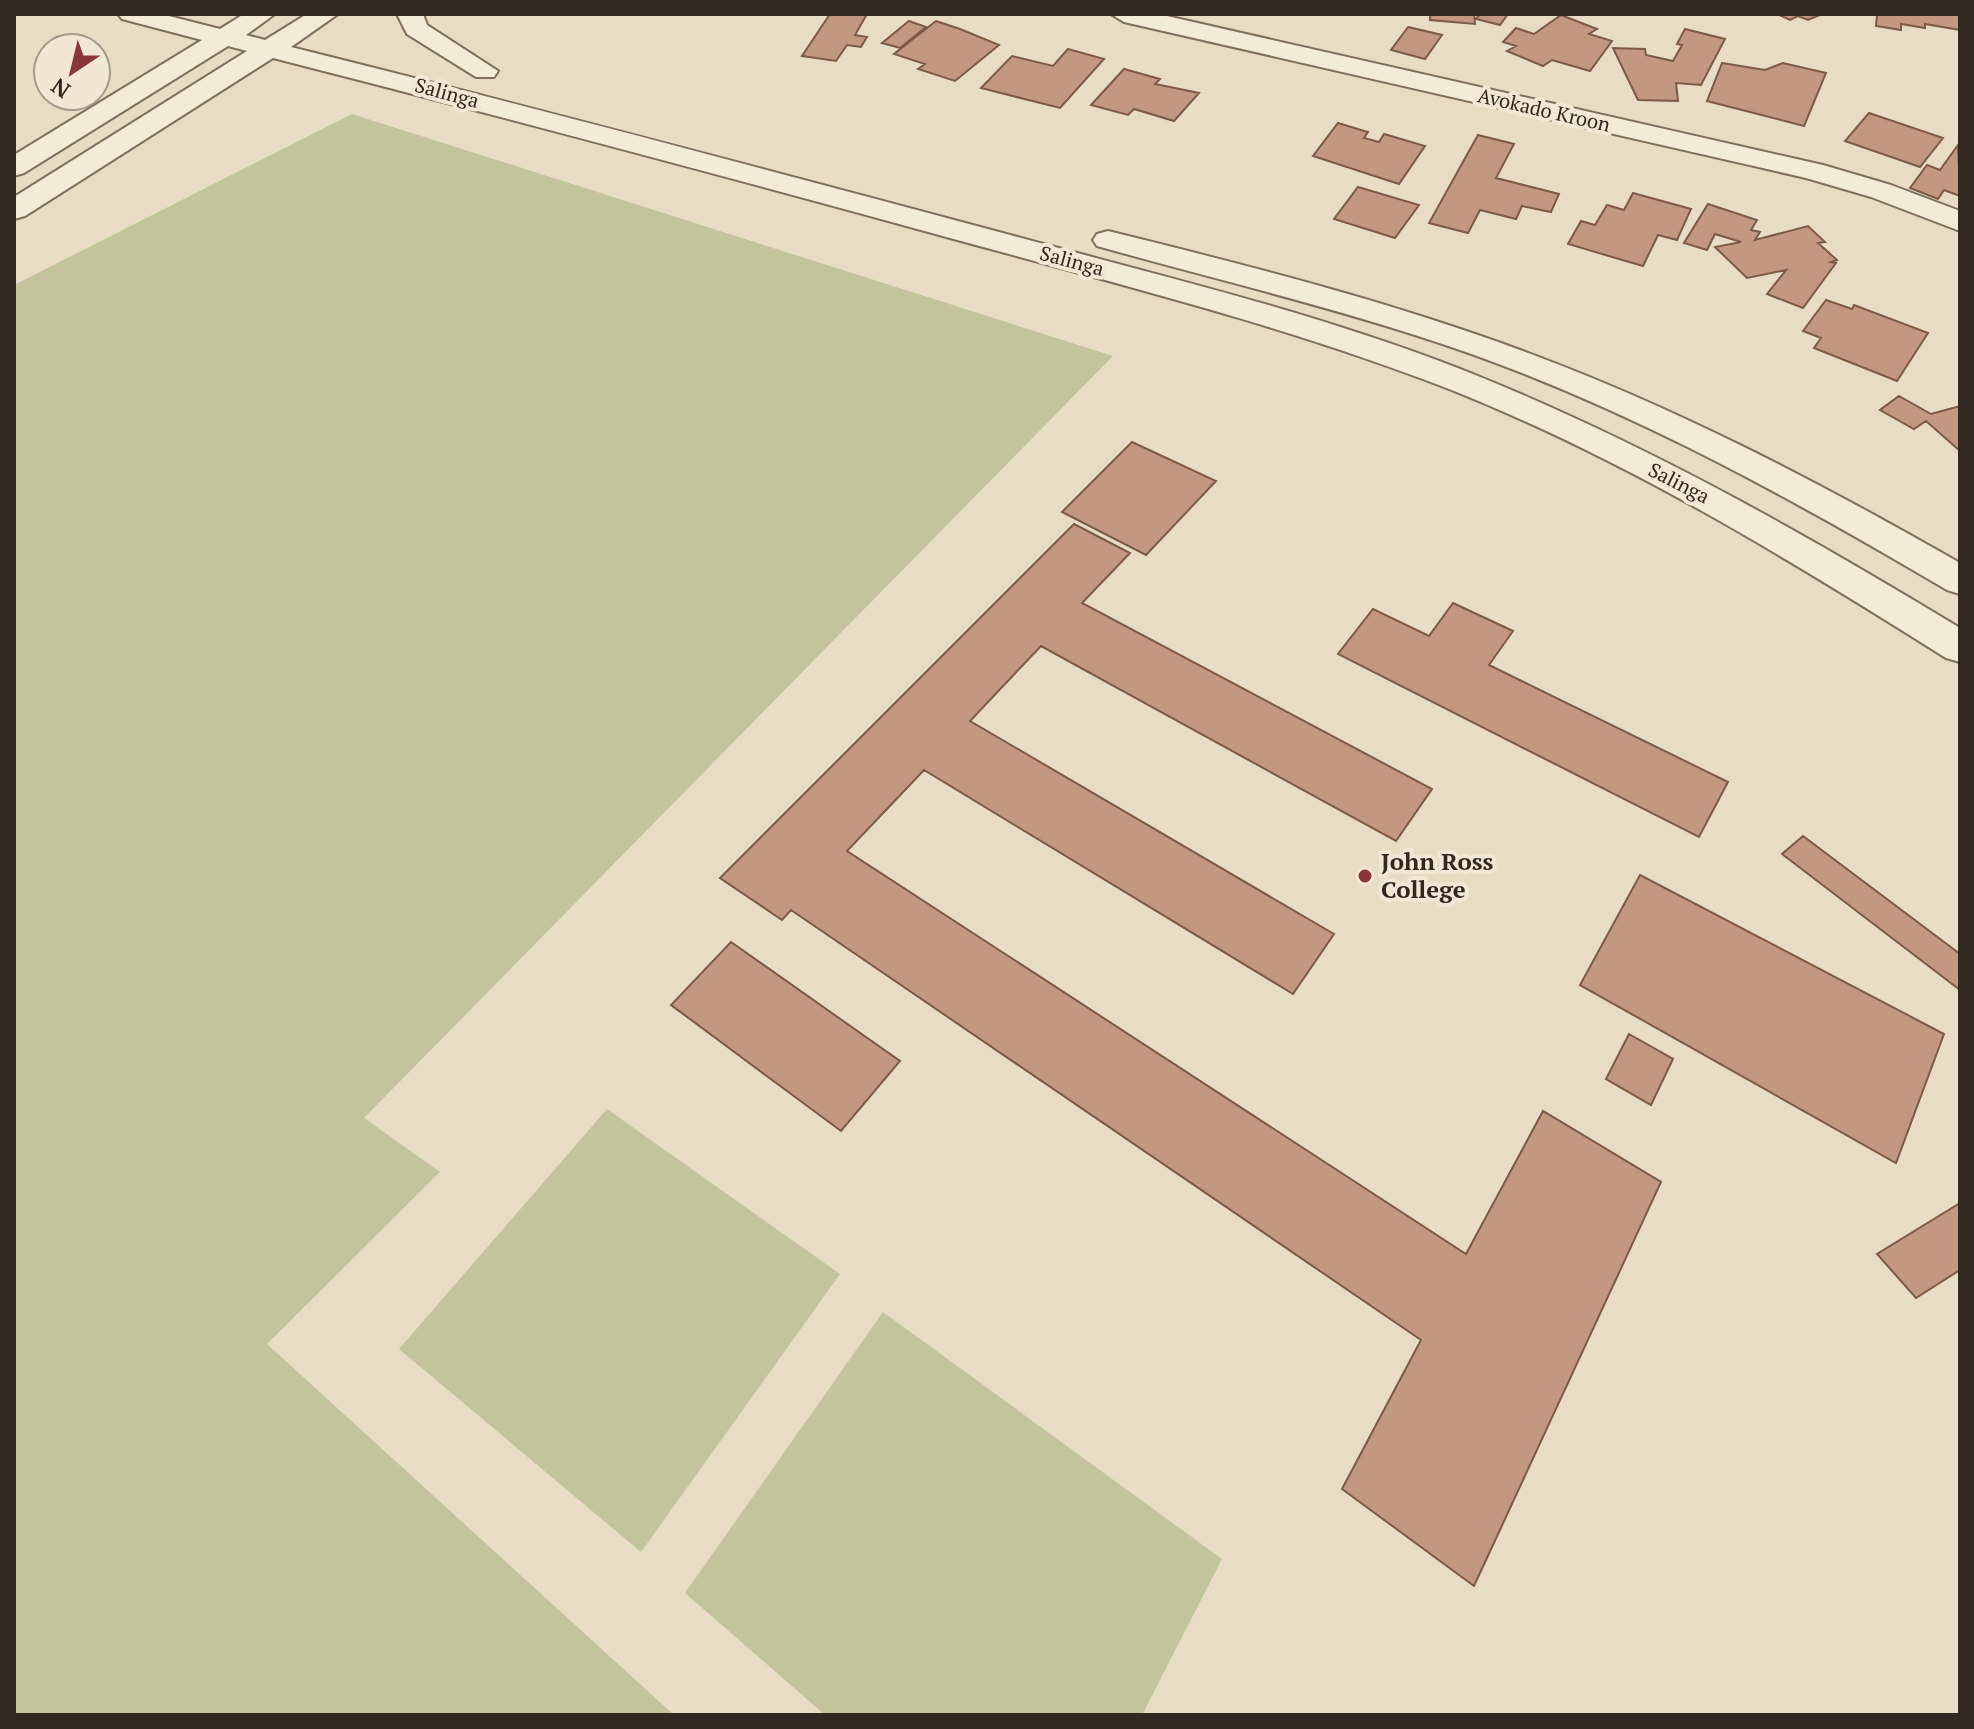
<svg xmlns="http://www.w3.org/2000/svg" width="1974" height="1729" viewBox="0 0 1974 1729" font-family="'PT Serif',serif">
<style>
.green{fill:#c2c59b}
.building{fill:#c29880;stroke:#7d5a46;stroke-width:2}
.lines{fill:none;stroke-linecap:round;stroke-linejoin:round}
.minor-casing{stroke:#816f5e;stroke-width:4}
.minor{fill:#f4ead8;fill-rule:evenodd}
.poi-dot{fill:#893539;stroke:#f1e7d4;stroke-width:3}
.labels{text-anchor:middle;stroke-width:8;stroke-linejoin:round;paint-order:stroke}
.far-street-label{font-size:20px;fill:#332820;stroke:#f1e7d4}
.poi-label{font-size:24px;font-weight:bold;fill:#332820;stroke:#f1e7d4;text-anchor:start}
</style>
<rect width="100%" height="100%" fill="#e8dcc5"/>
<!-- green -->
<path class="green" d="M352,114L1113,356L364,1118L440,1172L267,1344L674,1715H14V285Z
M607,1109L840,1274L641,1552L399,1349Z
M883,1312L1222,1559L1142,1715H825L685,1593Z"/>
<!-- building -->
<path class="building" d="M830,14H867L855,35L867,37L861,47L847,45L836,61L802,56Z
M1430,14H1474L1475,24L1430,20Z
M1480,14H1508L1500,25L1476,19Z
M1777,14H1822L1808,20L1798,16L1790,20Z
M1870,14H1960V30L1925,24V28L1901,24V30L1876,26L1877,15Z
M1561,15L1597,29L1589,34L1612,41L1590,71L1552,60L1543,66L1507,51L1516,46L1503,42L1516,28L1534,34Z
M909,21L926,27L900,48L882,43Z
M936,21L960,29L999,45L955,81L918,69L925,64L894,54Z
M1408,27L1442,35L1425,59L1391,50Z
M1685,29L1725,39L1701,85L1676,83L1678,101L1638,100L1613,48L1645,49L1646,55L1673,61L1682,45L1677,44Z
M1068,49L1104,59L1060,108L981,88L1012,56L1053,66Z
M1722,63L1765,70L1783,63L1826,73L1804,126L1707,101Z
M1124,69L1160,79L1155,84L1199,93L1174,121L1134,109L1128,115L1091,105Z
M1869,113L1943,138L1920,167L1845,141Z
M1338,123L1368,132L1364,138L1379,142L1384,134L1425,146L1399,184L1313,156Z
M1478,135L1514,144L1496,178L1559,194L1551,212L1522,206L1516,219L1480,210L1468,233L1429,223Z
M1958,145L1960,196L1944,190L1938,199L1910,188L1927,165L1940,170Z
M1358,187L1419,205L1395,238L1334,219Z
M1633,193L1691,209L1677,240L1658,235L1643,266L1568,244L1581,221L1595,225L1607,205L1624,210Z
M1708,204L1757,220L1751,230L1760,232L1755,240L1808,226L1825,242L1818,243L1837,260L1831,262L1836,263L1803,308L1767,294L1786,270L1747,278L1715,247L1741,242L1715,234L1707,250L1684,243Z
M1826,300L1852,309L1854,305L1928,333L1897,381L1814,348L1821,338L1803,331Z
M1899,396L1931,414L1960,406V451L1926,421L1914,429L1880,410Z
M1132,442L1216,481L1146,555L1062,512Z
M1074,524L1130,553L1082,603L1432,789L1396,841L1041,646L970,721L1334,934L1293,994L924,770L847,851L1466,1254L1543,1111L1661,1182L1474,1586L1342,1489L1421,1340L791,910L782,920L720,878Z
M1453,603L1513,631L1489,665L1728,782L1699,837L1338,654L1373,609L1429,636Z
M1803,836L1960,954V990L1782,854Z
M1640,875L1944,1034L1896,1163L1580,985Z
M731,942L900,1061L841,1131L671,1005Z
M1629,1034L1673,1059L1651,1105L1606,1079Z
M1960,1203V1270L1916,1298L1877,1254Z"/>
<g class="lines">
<defs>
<path id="minor" d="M118,14H161L220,29L244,14H275L246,35L265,40L307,14H338L291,47C528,106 764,169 999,232C1160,276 1324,314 1478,376C1647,445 1804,533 1960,628V662L1946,658C1786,557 1625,459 1449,389C1287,326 1118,284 950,238C725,176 500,116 273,58L25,216L14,219V197L247,51L228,46L24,173L14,176V155L202,40L122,19Z
M397,14H423L427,25L498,71L494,77H476L407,34Z
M1111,14H1158L1823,165L1891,185L1960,211V231L1871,197L1806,178L1124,22Z
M1108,231C1250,266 1395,303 1531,354C1681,410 1822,484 1960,563V594L1947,590C1779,491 1605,395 1418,336C1313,302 1204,276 1097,246L1093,240L1097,234Z"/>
</defs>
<!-- minor casing -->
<use href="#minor" class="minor-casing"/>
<!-- minor -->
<use href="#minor" class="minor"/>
</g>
<!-- markers -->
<circle class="poi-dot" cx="1365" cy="876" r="8"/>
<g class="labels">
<!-- far-street labels -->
<g class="far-street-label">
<text transform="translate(447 93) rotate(15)" y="7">Salinga</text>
<text transform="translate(1544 110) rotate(13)" y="7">Avokado Kroon</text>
<text transform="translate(1072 261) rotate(15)" y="7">Salinga</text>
<text transform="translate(1679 483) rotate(27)" y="7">Salinga</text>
</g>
<!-- poi labels -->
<g class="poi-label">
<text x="1381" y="870">John Ross<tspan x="1381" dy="28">College</tspan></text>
</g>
</g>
<!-- border -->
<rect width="1974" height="1729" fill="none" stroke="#332820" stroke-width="32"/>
<!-- north arrow -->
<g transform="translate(72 72) rotate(215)"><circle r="38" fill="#f1e7d4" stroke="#a59b8c" stroke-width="2"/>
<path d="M0-6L14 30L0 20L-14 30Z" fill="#893539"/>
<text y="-12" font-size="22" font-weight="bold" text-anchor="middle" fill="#332820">N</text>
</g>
</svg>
